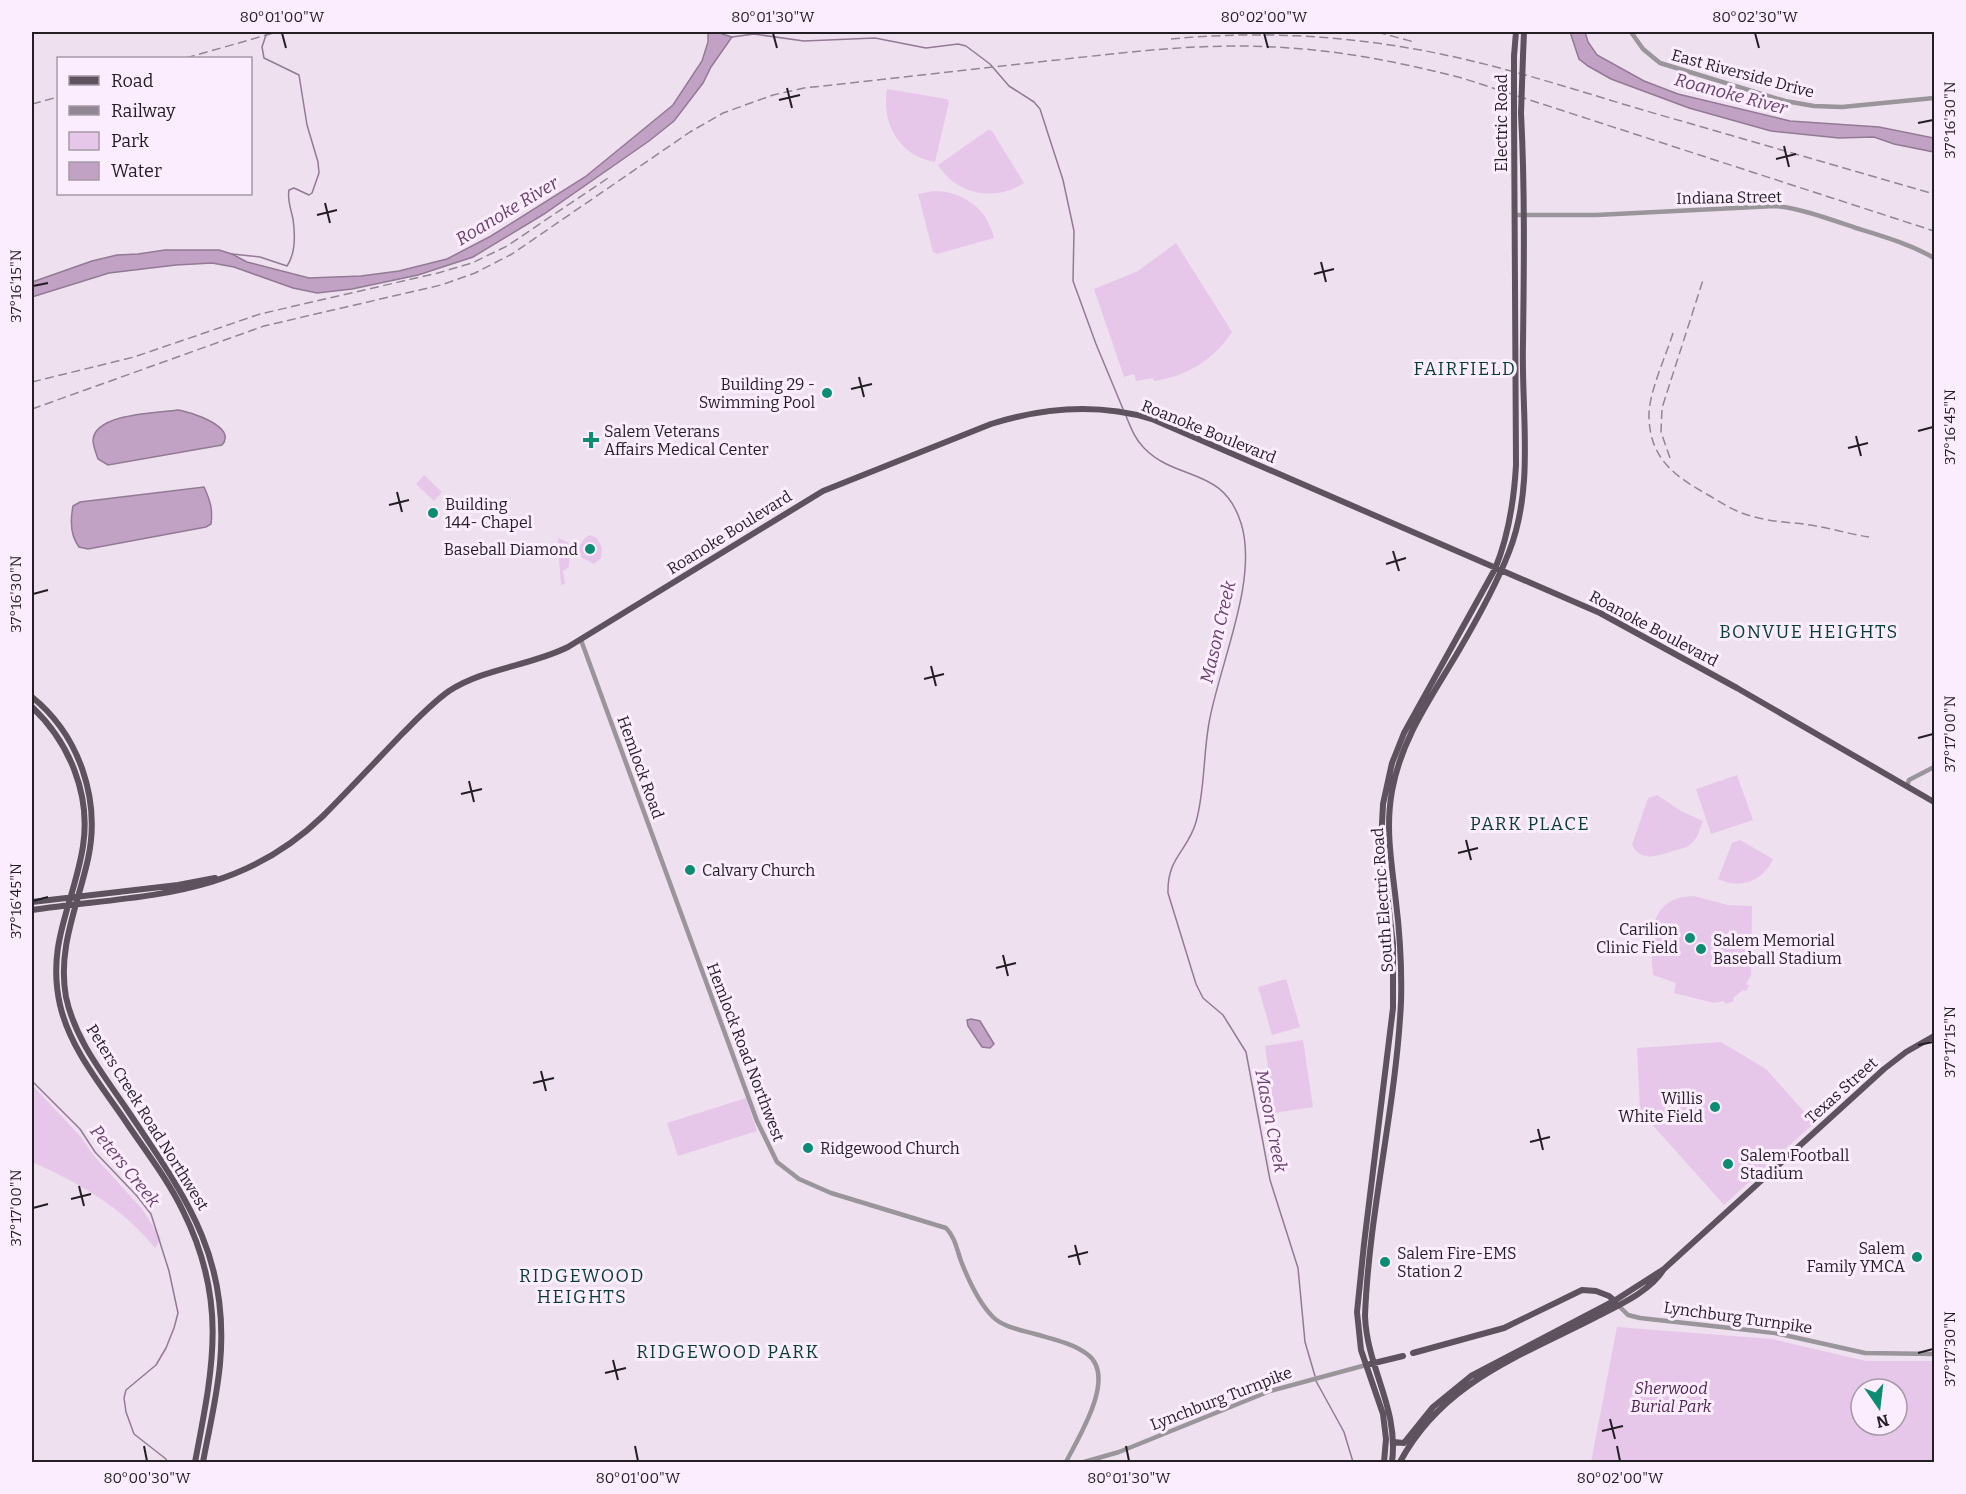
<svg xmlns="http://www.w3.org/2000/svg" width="1966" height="1494" viewBox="0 0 1966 1494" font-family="Bitter,serif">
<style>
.green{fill:#e6c7e9;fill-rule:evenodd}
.water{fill:#c1a2c4;stroke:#927a94;stroke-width:1.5}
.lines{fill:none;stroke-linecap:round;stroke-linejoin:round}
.stream{stroke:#927a94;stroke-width:1.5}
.minor{stroke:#9a949b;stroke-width:4.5}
.major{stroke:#5d525e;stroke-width:6}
.rail{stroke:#918792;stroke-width:1.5;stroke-dasharray:9 4.5;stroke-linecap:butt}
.major-bridge{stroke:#5d525e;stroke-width:6}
.ticks{fill:none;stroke:#231e24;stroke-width:2}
.poi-dot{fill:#0c8d73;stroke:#fcedfe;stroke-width:2}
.labels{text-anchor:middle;stroke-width:6;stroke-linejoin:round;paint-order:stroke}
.street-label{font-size:16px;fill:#231e24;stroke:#fcedfe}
.poi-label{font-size:16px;fill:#231e24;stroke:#fcedfe;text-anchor:start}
.park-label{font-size:16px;font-style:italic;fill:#4c2550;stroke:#fcedfe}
.water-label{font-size:18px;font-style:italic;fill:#6a416f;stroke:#fcedfe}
.neighbourhood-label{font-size:18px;letter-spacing:1.5px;fill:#063f32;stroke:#fcedfe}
.neatline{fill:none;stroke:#231e24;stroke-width:2}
.ticks-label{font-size:15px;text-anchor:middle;fill:#231e24}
</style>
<rect width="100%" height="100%" fill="#efe0f0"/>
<!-- green -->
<path class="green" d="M887,89L947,99L949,102L935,162C899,156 881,123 887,89Z
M988,130L992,131L1024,183C994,202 957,195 938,165Z
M933,191C963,191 988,209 994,238L937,254L933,252L918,194Z
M1176,243L1232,332C1213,360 1188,376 1154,381L1153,378L1136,381L1134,374L1124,377L1094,289L1138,271Z
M424,475L442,492L434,501L416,484Z
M590,535L597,538L602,548L601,558L594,564L575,554V552L585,538Z
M558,538L568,542C571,550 569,559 569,567L563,571L565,584L561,585L559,558L557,557V553H559Z
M1737,775L1753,820L1711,834L1696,789Z
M1657,795L1681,811L1703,821C1700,828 1698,838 1692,843C1686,849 1677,849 1670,852C1655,857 1641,861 1632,845L1648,798Z
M1740,840L1773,859C1763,881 1742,889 1720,880L1718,879L1732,843Z
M1694,896L1728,905L1752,906L1751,975L1746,984L1749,986L1746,991L1743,990L1733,998L1734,1001L1725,1004L1724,1001L1714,1003L1674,993L1676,983L1653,975C1650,940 1646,897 1694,896Z
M1286,979L1300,1027L1272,1035L1258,987Z
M1303,1040L1313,1107L1274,1113L1265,1046Z
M1721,1042L1766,1069L1814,1123L1724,1205L1640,1111L1637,1048Z
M32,1085L81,1137L94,1156L142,1209L161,1238L155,1248C122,1207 79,1183 32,1162Z
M746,1098L757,1131L678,1156L667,1123Z
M1617,1327L1772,1339L1866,1361H1934V1462H1591ZM1861,1389H1897V1425H1861Z"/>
<!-- water -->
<path class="water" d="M708,32H720L722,34L732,37L711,67L703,83L674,121L649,141L544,214L473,257L418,275L352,289L317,293L293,288L234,267L212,263L176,265L109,273L32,297V282L92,261L117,255L138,254L165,250H219L232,254L247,262L309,278L361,276L399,271L447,259L491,236L585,177L673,105L702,61L708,42Z
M1570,32H1585L1588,42L1597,55L1644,81L1678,94L1790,121L1879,127L1934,138V152L1894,144L1874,137L1839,138L1771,131L1689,108L1611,79L1588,66L1579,59Z
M178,410C191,412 238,427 222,445L108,465L98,459C96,453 93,446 93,440C95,413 159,413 178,410Z
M204,487C210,500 213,509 211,524L206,527L88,549L79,547C70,535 70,521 73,506L80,502Z
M971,1019L980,1021L994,1044L990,1048L982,1047L968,1026L967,1020Z"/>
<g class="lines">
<!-- stream -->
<path class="stream" d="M732,37L754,34L804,41L875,38L926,48L958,44L966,46L990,64L1009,86L1034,102L1040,109L1063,180L1074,231L1073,281L1096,344L1123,409
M232,254L260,257L287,266C296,253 295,233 293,219C291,209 287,200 289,190L294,188L309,195L312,193L319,173L318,162L307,125L299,75L264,58L262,47L267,32
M1126,416C1131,428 1135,439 1144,448C1177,482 1223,466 1241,523C1259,580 1219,665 1209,723C1203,756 1205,790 1196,822C1188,851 1167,857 1168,893L1196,984L1203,998L1223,1015L1246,1052L1270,1180L1298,1268L1305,1342L1315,1376
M32,1081L80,1129L95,1152L137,1196L151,1214L169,1271L178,1313L174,1328L166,1348L156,1365L126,1390L124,1398L126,1412L134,1434L166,1459L167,1462
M1316,1381L1344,1432L1353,1462"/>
<!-- minor -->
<path class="minor" d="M1631,32L1643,49L1660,63L1785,101L1814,106L1842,107L1934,98
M1515,215H1596L1775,206C1803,209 1829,219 1856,228C1882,236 1910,244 1934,258
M581,640L757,1121L777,1162L799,1179L831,1193L946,1228C955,1237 957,1250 961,1261C968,1279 979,1303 993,1317C1003,1327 1021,1330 1035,1334C1052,1339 1072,1343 1087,1354C1118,1376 1078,1438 1066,1462
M1907,786L1909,780L1934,767
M1618,1305L1628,1315L1640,1318L1775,1333L1865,1353L1934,1354
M1084,1462L1119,1452L1270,1391L1366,1365"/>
<!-- major -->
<path class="major" d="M1514,56L1516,32
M1523,56L1524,32
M32,697C79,735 101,799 88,859C78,905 57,948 66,997C75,1040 104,1075 128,1111C185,1196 230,1256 220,1364C217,1397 209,1430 203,1462
M32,707C69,742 91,794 83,846C74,904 46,943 60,1005C70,1048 100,1084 124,1119C144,1149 167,1178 183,1211C228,1301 213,1368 195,1462
M32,902L178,885L215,878
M32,910C143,894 236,900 323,816C350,789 376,761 402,734C417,719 432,703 449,691C484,668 530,666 568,647L823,491L991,424C1045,407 1098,403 1152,419L1600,613L1737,688L1934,802
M1413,1353L1504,1328L1582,1290L1596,1291L1609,1296L1616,1302
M1370,1364L1403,1356
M1393,1442L1404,1443L1433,1407L1471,1376L1614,1301L1664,1269
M1384,1462L1386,1439L1383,1414L1361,1350L1357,1312L1364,1244L1393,1008V944L1381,843L1383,804L1392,763L1404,733L1495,569C1509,535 1514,501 1516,465L1514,111
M1392,1462C1399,1407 1367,1369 1365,1316C1369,1211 1396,1107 1401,1002C1402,968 1400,935 1396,902C1392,865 1385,829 1392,791C1401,739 1432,696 1458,652C1475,623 1497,583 1509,552C1535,486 1521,412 1523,343C1524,266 1525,190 1521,113
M1400,1462C1442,1383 1518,1357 1594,1318C1617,1306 1650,1292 1664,1269L1884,1069L1906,1052L1934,1036"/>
<!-- rail -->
<path class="rail" d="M1377,32L1414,42
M1171,39C1264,30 1359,36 1450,56C1515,70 1579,91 1643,110C1740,138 1837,166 1934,194
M186,58L277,32
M32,104L58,97
M1673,333C1666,356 1648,394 1649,417C1650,460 1676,477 1710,496C1723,504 1736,512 1751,516C1770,522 1791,522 1810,525C1830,528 1849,534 1869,537
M32,382L134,357L260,314L438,273L472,263L507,246L611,176
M32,409L264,326L441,285L475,273L512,254L690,132L723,113L773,95L804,88C888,79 972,69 1057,60C1129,52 1201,43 1274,47C1338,50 1400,62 1462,78L1934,231
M1670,458L1661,432L1662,408L1703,280"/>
<!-- major-bridge -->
<path class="major-bridge" d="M1514,111V56
M1521,113L1523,56"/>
</g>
<!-- ticks -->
<path class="ticks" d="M282,33L286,48M773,33L777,48M1264,33L1268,48M1755,33L1759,48M787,88L792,108M779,100L800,95M1918,123L1933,120M1784,146L1789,167M1776,159L1796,154M325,203L330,223M317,215L337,210M1321,262L1326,282M1314,274L1334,269M33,286L48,283M859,377L864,397M851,389L872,384M1918,431L1933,427M1856,436L1861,456M1848,448L1868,443M397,492L402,512M389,505L409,500M1393,551L1399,571M1386,564L1406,558M33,594L48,590M931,666L936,686M924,679L944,674M1918,738L1933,734M469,781L474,802M461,794L482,789M1466,840L1471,860M1458,853L1478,848M33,901L48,897M1003,955L1008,976M996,968L1016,963M1918,1045L1933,1042M541,1071L546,1091M533,1083L554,1078M1538,1129L1543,1150M1530,1142L1550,1137M79,1186L84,1206M71,1199L91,1194M33,1208L48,1204M1075,1245L1080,1265M1068,1257L1088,1252M1918,1353L1933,1349M613,1360L618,1380M605,1373L626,1368M1610,1419L1615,1439M1602,1431L1623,1426M144,1446L147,1461M635,1446L638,1461M1126,1446L1129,1461M1617,1446L1620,1461"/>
<!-- markers -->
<g class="poi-dot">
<circle cx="827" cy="393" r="6"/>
<path d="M588 431h6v6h6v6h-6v6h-6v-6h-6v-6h6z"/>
<circle cx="433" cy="513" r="6"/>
<circle cx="590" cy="549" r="6"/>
<circle cx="690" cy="870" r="6"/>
<circle cx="1690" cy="938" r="6"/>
<circle cx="1701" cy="949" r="6"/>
<circle cx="1715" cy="1107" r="6"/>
<circle cx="808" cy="1148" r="6"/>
<circle cx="1728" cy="1164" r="6"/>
<circle cx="1917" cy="1257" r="6"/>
<circle cx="1385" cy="1262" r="6"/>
</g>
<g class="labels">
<!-- street labels -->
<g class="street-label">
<text transform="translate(1743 73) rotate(15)" y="6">East Riverside Drive</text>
<text transform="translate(1501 123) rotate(-90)" y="6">Electric Road</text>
<text transform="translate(1729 197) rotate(-1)" y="6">Indiana Street</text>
<text transform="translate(1209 431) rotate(22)" y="6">Roanoke Boulevard</text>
<text transform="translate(729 532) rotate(-32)" y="6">Roanoke Boulevard</text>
<text transform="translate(1654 628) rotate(28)" y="6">Roanoke Boulevard</text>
<text transform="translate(641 767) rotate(70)" y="6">Hemlock Road</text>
<text transform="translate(1382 900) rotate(-94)" y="6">South Electric Road</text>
<text transform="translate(746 1052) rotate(69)" y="6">Hemlock Road Northwest</text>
<text transform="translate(1841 1090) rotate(-42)" y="6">Texas Street</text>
<text transform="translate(148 1117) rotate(58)" y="6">Peters Creek Road Northwest</text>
<text transform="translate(1738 1317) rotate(8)" y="6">Lynchburg Turnpike</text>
<text transform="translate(1221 1398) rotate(-21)" y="6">Lynchburg Turnpike</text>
</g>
<!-- poi labels -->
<g class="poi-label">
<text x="815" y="390" text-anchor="end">Building 29 -<tspan x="815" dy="18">Swimming Pool</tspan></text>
<text x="604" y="437">Salem Veterans<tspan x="604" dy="18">Affairs Medical Center</tspan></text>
<text x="445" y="510">Building<tspan x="445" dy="18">144- Chapel</tspan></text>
<text x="578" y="555" text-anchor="end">Baseball Diamond</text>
<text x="702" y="876">Calvary Church</text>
<text x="1678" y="935" text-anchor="end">Carilion<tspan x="1678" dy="18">Clinic Field</tspan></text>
<text x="1713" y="946">Salem Memorial<tspan x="1713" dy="18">Baseball Stadium</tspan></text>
<text x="1703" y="1104" text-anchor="end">Willis<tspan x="1703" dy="18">White Field</tspan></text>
<text x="820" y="1154">Ridgewood Church</text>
<text x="1740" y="1161">Salem Football<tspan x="1740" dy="18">Stadium</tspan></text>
<text x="1905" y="1254" text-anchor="end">Salem<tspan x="1905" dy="18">Family YMCA</tspan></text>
<text x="1397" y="1259">Salem Fire-EMS<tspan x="1397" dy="18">Station 2</tspan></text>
</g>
<!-- park labels -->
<g class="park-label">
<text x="1671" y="1394">Sherwood<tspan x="1671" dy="18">Burial Park</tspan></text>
</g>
<!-- water labels -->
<g class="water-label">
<text transform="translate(1731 94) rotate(15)" y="6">Roanoke River</text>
<text transform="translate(507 211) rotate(-31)" y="6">Roanoke River</text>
<text transform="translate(1218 632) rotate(-77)" y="6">Mason Creek</text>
<text transform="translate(1271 1121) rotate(79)" y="6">Mason Creek</text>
<text transform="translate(125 1166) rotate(51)" y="6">Peters Creek</text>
</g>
<!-- neighbourhood labels -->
<g class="neighbourhood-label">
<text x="1465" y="375">FAIRFIELD</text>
<text x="1809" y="638">BONVUE HEIGHTS</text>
<text x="1530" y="830">PARK PLACE</text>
<text x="582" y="1282">RIDGEWOOD<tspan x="582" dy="21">HEIGHTS</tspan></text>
<text x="728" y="1358">RIDGEWOOD PARK</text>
</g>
</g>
<!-- border -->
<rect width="1966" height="1494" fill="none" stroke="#fcedfe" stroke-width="66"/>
<!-- legend -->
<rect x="57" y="57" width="195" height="138" fill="#fcedfe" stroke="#a59aa7" stroke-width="1.5"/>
<rect x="69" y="76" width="30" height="9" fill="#5d525e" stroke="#a59aa7" stroke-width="1.5"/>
<text x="111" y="87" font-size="18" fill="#231e24">Road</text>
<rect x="69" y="106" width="30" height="9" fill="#918792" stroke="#a59aa7" stroke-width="1.5"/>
<text x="111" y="117" font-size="18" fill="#231e24">Railway</text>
<rect x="69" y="132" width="30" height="18" fill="#e6c7e9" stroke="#a59aa7" stroke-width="1.5"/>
<text x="111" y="147" font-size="18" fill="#231e24">Park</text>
<rect x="69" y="162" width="30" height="18" fill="#c1a2c4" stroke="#a59aa7" stroke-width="1.5"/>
<text x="111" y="177" font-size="18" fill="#231e24">Water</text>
<!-- north arrow -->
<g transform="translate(1879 1407) rotate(166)"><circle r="28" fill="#fcedfe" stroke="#a59aa7" stroke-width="1.5"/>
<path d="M0-4.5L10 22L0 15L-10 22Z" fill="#0c8d73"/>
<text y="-9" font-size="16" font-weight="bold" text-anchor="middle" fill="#231e24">N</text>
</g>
<rect x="33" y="33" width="1900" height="1428" class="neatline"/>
<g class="ticks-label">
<text x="282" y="22">80°01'00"W</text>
<text x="773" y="22">80°01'30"W</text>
<text x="1264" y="22">80°02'00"W</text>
<text x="1755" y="22">80°02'30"W</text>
<text transform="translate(1950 120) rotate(-90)" y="5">37°16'30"N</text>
<text transform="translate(16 286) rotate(-90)" y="5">37°16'15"N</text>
<text transform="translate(1950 427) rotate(-90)" y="5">37°16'45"N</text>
<text transform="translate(16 594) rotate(-90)" y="5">37°16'30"N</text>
<text transform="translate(1950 734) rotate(-90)" y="5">37°17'00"N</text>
<text transform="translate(16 901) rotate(-90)" y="5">37°16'45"N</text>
<text transform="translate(1950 1042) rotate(-90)" y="5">37°17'15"N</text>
<text transform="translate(16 1208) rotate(-90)" y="5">37°17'00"N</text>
<text transform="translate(1950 1349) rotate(-90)" y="5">37°17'30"N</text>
<text x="147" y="1483">80°00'30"W</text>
<text x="638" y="1483">80°01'00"W</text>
<text x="1129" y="1483">80°01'30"W</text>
<text x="1620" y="1483">80°02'00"W</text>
</g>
</svg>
